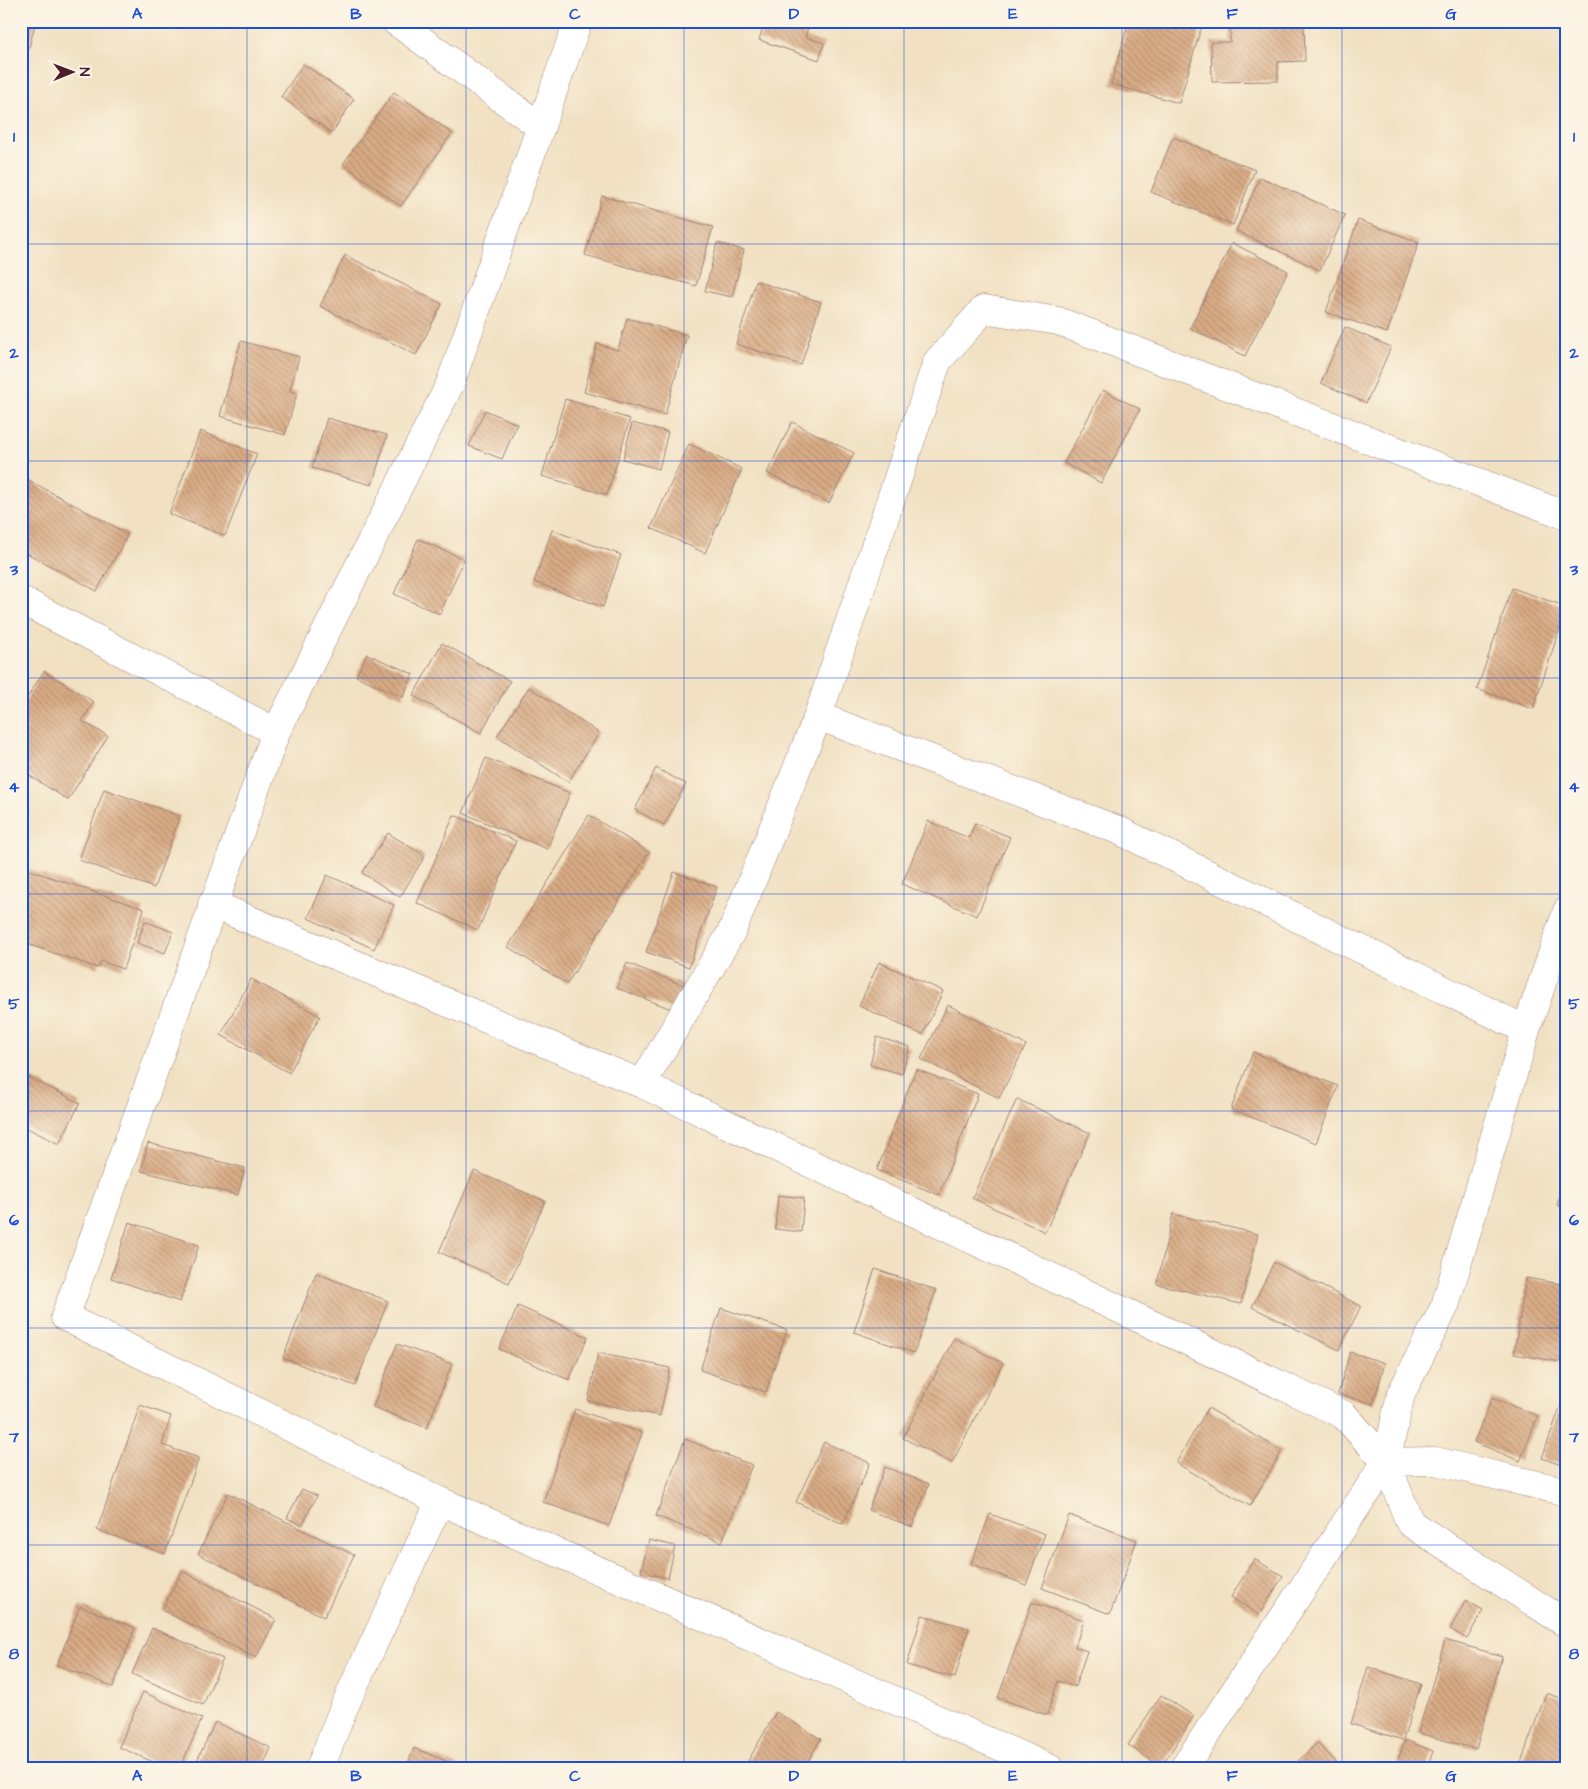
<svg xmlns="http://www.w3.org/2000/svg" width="1588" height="1789" viewBox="0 0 1588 1789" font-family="'Architects Daughter',sans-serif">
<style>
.building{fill:url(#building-back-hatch)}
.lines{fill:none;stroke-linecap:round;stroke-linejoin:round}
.minor-casing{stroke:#9e8076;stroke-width:29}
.minor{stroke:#fff;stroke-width:28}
.grid{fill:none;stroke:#1d4ed8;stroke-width:1;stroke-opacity:0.55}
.neatline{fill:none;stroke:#1d4ed8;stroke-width:2}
.grid-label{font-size:16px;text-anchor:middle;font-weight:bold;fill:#1d4ed8}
</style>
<defs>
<pattern id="building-back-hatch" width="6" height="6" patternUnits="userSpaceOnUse" patternTransform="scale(1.25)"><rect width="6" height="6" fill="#d9ac85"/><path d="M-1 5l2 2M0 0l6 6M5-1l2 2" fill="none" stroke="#b28b6d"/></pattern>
</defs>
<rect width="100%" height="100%" fill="#fcf5e5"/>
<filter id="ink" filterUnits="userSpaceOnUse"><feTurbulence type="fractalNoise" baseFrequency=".02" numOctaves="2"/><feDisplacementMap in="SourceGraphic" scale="10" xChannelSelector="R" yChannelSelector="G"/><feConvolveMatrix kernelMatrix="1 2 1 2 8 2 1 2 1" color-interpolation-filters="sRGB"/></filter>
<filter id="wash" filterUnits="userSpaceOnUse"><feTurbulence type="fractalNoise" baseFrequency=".0096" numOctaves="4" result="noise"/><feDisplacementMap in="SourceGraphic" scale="20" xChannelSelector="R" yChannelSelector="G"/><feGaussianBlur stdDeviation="1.12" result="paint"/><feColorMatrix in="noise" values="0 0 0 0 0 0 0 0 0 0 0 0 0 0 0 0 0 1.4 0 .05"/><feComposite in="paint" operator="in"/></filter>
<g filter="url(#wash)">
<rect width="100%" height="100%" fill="#f1e1c2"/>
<g id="blocks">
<!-- building -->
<path class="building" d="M21,21H36L22,74H21Z
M765,21H810L805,37L824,43L819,60L759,40Z
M819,21H836L833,28Z
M1129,21H1203L1179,103L1111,84Z
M1230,21H1304L1305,61L1278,62V81L1212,82L1211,42H1230Z
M303,64L354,99L332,133L281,97Z
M394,92L452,133L401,206L343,164Z
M1173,137L1255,170L1233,225L1151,192Z
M1260,177L1345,215L1320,270L1236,231Z
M602,196L713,227L696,286L585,255Z
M1358,220L1419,242L1387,333L1326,312Z
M717,243L744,250L732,297L705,291Z
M1232,243L1288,271L1245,356L1190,328Z
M345,255L442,304L416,355L320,306Z
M756,281L821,302L801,365L736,344Z
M627,318L687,335L665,415L584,392L597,344L618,350Z
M1345,327L1391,347L1366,403L1321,383Z
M241,341L299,357L290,391L297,393L285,435L220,416Z
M1103,390L1140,409L1101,483L1064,463Z
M565,399L630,419L607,495L542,476Z
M485,410L517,424L502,459L469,446Z
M327,418L387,435L372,485L312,468Z
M792,422L854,453L829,503L767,473Z
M632,423L668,432L659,469L623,459Z
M200,431L257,454L225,536L169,514Z
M689,444L742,469L705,553L651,528Z
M21,476L128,534L97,591L21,550Z
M552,530L621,555L603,607L534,582Z
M418,539L464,559L440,614L394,594Z
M1512,588L1567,607L1533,709L1477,689Z
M442,643L510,681L481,733L413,696Z
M367,654L413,674L403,697L356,676Z
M44,671L94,702L82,721L108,736L68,800L21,770V707Z
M529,687L599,733L568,782L497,736Z
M486,758L570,793L547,849L463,813Z
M656,768L686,784L664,825L635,810Z
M104,789L180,816L154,888L79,860Z
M454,815L516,841L478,930L417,903Z
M589,815L649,852L567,984L508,947Z
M928,821L969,838L975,823L1010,837L977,916L902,884Z
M388,833L425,856L400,897L362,873Z
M21,867L144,909L123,969L101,961L98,968L21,942Z
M674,872L717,887L689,967L646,952Z
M327,875L394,905L374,949L308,918Z
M145,921L173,932L165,953L137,943Z
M879,962L943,991L923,1035L859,1006Z
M627,963L683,985L674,1010L617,988Z
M251,979L320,1016L289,1073L221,1035Z
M948,1005L1026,1045L999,1098L921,1059Z
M877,1037L910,1047L902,1074L870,1065Z
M1253,1052L1338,1086L1316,1143L1231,1109Z
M916,1069L978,1094L939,1195L877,1170Z
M21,1073L80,1103L59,1144L21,1125Z
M1017,1099L1090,1133L1045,1232L972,1198Z
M148,1143L245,1168L238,1195L141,1171Z
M474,1171L545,1201L509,1283L439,1252Z
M1566,1176H1567V1209L1557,1205Z
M778,1195L804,1198L801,1232L775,1229Z
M1173,1214L1258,1234L1241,1304L1157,1284Z
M129,1222L199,1245L180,1302L111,1278Z
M1274,1262L1361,1306L1339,1350L1252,1307Z
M875,1269L936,1290L914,1353L854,1332Z
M316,1273L388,1301L355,1386L283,1358Z
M1526,1278L1567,1285V1363L1514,1354Z
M518,1306L588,1337L569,1380L499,1349Z
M721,1308L787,1330L766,1392L700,1370Z
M954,1338L1003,1363L952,1463L903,1438Z
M397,1344L452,1364L427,1428L373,1407Z
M1350,1352L1385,1363L1373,1404L1338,1394Z
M598,1353L670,1368L660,1416L588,1401Z
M1567,1388V1467L1542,1458Z
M1492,1398L1538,1416L1520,1461L1474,1442Z
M140,1405L171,1416L162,1445L199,1458L165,1554L97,1530Z
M1208,1408L1282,1451L1250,1506L1176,1463Z
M575,1409L642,1433L609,1526L543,1502Z
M685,1439L752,1465L722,1542L656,1516Z
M824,1442L870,1463L843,1524L796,1502Z
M885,1467L929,1484L912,1527L868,1510Z
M302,1489L317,1496L302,1525L287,1518Z
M228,1493L354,1555L324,1617L198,1554Z
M990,1514L1045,1534L1026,1585L971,1564Z
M1069,1515L1137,1540L1110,1614L1042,1588Z
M649,1540L675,1546L668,1578L641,1572Z
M1254,1559L1283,1576L1259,1615L1231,1597Z
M182,1571L276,1619L256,1658L162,1610Z
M1466,1600L1483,1610L1467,1639L1450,1629Z
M1032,1602L1084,1620L1075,1647L1087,1651L1075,1687L1058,1681L1047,1715L998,1698Z
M80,1606L135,1628L113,1687L57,1665Z
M922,1615L969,1628L955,1678L907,1665Z
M152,1628L223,1659L203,1705L132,1674Z
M1445,1640L1502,1656L1476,1749L1418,1733Z
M1368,1667L1421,1684L1403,1740L1351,1724Z
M143,1692L202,1719L180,1768H167L119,1747Z
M1546,1693L1567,1700V1768H1519Z
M1161,1695L1194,1716L1161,1767L1128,1745Z
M776,1712L821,1739L804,1768H744Z
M215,1722L271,1748L262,1768L194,1767Z
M1405,1740L1433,1751L1427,1768H1409L1397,1763Z
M1317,1743L1342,1768H1291Z
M414,1748L464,1768H406Z"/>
</g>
</g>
<g filter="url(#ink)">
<use href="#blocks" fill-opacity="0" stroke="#9e8076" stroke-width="1"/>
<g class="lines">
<defs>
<path id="minor" d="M395,21L541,127
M578,21L450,384L276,732L65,1317L440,1501L1049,1768
M21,600L276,732
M818,716L1118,830L1526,1030
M212,904L642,1084L1344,1415L1386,1462L1410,1523L1567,1624
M642,1084L732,931L818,716L937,362L984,309L1058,321L1567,516
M1386,1462L1435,1461L1567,1492
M320,1768L344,1707L440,1501
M1184,1768L1386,1462L1401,1394L1445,1306L1526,1030L1567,911"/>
</defs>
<!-- minor casing -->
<use href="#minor" class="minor-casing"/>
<!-- minor -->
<use href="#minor" class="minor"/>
</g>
</g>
<!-- grid -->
<path class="grid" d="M247,21V1768M466,21V1768M684,21V1768M904,21V1768M1122,21V1768M1342,21V1768M21,244H1567M21,461H1567M21,678H1567M21,894H1567M21,1111H1567M21,1328H1567M21,1545H1567"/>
<!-- margin -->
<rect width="1588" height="1789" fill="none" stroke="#fcf5e5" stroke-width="55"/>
<!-- north arrow -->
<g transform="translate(72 72) rotate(89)" stroke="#fcf5e5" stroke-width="4" paint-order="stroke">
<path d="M0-4L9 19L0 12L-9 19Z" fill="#4a1f2b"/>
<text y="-8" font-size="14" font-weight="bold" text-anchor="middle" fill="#4a1f2b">N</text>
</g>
<rect x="28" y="28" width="1532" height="1734" class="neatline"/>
<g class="grid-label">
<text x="137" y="19">A</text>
<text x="356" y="19">B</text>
<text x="575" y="19">C</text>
<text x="794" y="19">D</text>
<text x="1013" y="19">E</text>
<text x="1232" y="19">F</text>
<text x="1451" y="19">G</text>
<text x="14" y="142">1</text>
<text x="1574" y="142">1</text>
<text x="14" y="358">2</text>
<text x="1574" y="358">2</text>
<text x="14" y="575">3</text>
<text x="1574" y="575">3</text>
<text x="14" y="792">4</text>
<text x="1574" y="792">4</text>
<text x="14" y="1009">5</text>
<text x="1574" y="1009">5</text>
<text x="14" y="1225">6</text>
<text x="1574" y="1225">6</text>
<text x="14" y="1442">7</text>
<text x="1574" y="1442">7</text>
<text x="14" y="1659">8</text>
<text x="1574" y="1659">8</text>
<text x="137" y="1781">A</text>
<text x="356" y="1781">B</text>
<text x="575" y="1781">C</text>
<text x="794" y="1781">D</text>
<text x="1013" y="1781">E</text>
<text x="1232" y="1781">F</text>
<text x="1451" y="1781">G</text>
</g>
</svg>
